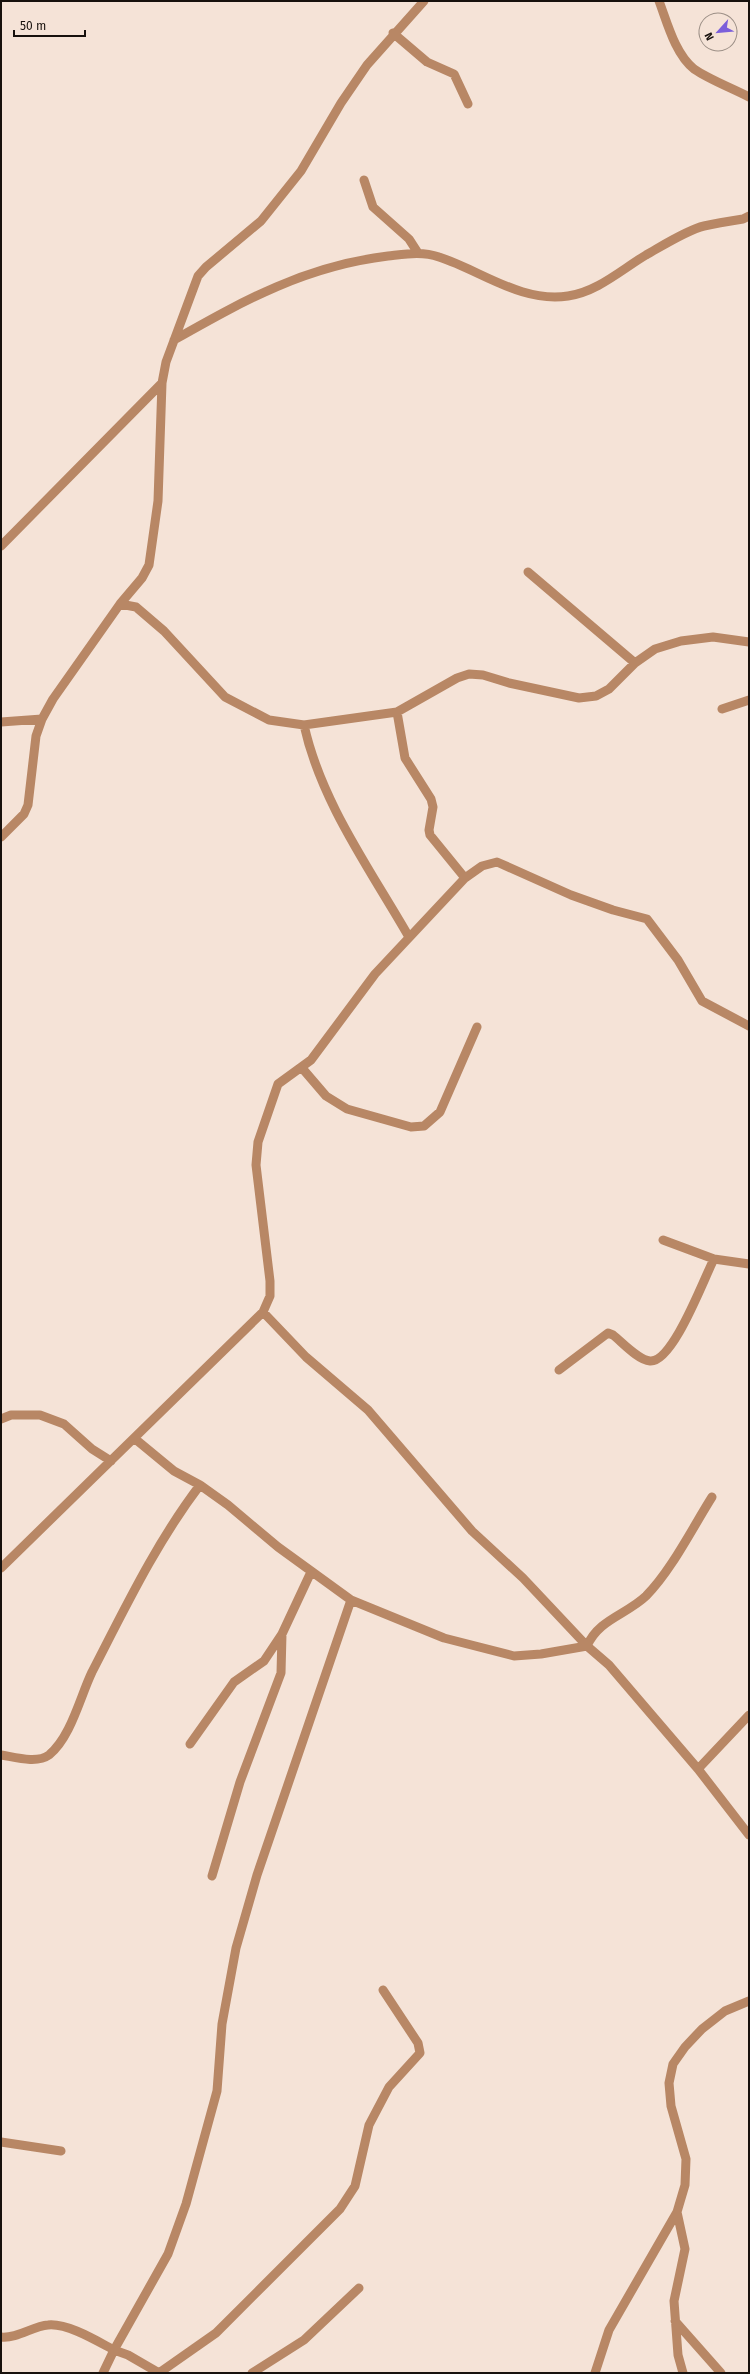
<svg xmlns="http://www.w3.org/2000/svg" width="750" height="2374" viewBox="0 0 750 2374" font-family="'Fira Sans',sans-serif">
<style>
.lines{fill:none;stroke-linecap:round;stroke-linejoin:round}
.minor{stroke:#b88765;stroke-width:9}
</style>
<rect width="100%" height="100%" fill="#f5e3d7"/>
<g class="lines">
<!-- minor -->
<path class="minor" d="M659,1C667,22 675,54 694,69C710,80 732,88 749,97
M393,33L427,62L454,74L468,104
M364,180L373,207L409,239L418,253
M174,340C245,300 305,266 388,256C406,254 422,251 439,257C482,271 521,303 568,296C597,292 621,270 646,255C662,246 687,230 704,226C717,223 730,221 743,219L749,216
M1,546L162,383
M528,572L635,663
M120,604L136,607L164,631L225,697L269,720L304,725L397,712L457,678L469,674L483,675L509,683L579,698L596,696L609,689L635,663L655,649L681,641L713,637L749,642
M722,709L749,700
M397,712L405,758L431,799L433,807L429,830L430,835L465,878
M1,722L42,719
M304,725C321,802 370,869 409,937
M1,837L24,814L28,805L36,736L42,719L53,699L120,604L142,578L149,565L158,501L162,383L166,362L198,276L206,267L261,221L301,171L341,103L367,65L424,1
M302,1068L326,1096L347,1109L411,1127L424,1126L440,1112L477,1027
M663,1240L714,1259L749,1264
M263,1312L306,1357L368,1410L472,1531L523,1578L587,1646L609,1665L698,1769L749,1835
M559,1370L608,1333L613,1335C622,1342 638,1360 650,1361C673,1363 704,1278 714,1259
M1,1419L11,1415H40L64,1424L92,1449L111,1461
M134,1438L174,1471L200,1485L228,1505L278,1547L351,1600L444,1638L514,1656L541,1654L587,1646C599,1619 626,1615 646,1596C671,1571 693,1527 712,1497
M1,1568L263,1312L270,1296V1281L256,1165L258,1142L278,1084L311,1060L375,974L465,878L482,866L497,862L571,895L613,910L647,919L678,960L702,1001L749,1026
M351,1600L257,1875L236,1948L222,2024L217,2091L186,2204L168,2254L114,2350L128,2355L159,2373L216,2333L340,2209L355,2186L369,2125L389,2087L420,2053L418,2043L383,1990
M190,1744L234,1682L264,1661L282,1634L311,1572
M1,1755C14,1757 37,1764 49,1755C71,1737 80,1697 92,1672C125,1608 156,1543 200,1485
M698,1769L749,1715
M212,1876L240,1782L281,1673L282,1634
M1,2142L61,2151
M677,2212L685,2249L674,2301L678,2355L683,2373
M675,2321L721,2373
M1,2337C17,2339 33,2326 48,2325C68,2323 97,2341 114,2350L103,2373
M252,2373L304,2340L359,2288
M595,2373L609,2330L677,2212L685,2185L686,2159L671,2106L669,2083L673,2064L685,2047L702,2029L725,2011L749,2001"/>
</g>
<!-- border -->
<rect width="750" height="2374" fill="none" stroke="#17110d" stroke-width="4"/>
<!-- north arrow -->
<g transform="translate(718 32) rotate(243)"><circle r="19" fill="#f5e3d7" stroke="#9c8f86"/>
<path d="M0-3L7 15L0 10L-7 15Z" fill="#7b5fda"/>
<text y="-6" font-size="11" font-weight="bold" text-anchor="middle" fill="#17110d">N</text>
</g>
<!-- scale -->
<path d="M14 30v6h71v-6" fill="none" stroke="#17110d" stroke-width="2"/>
<text x="20" y="30" font-size="12" fill="#17110d" stroke="#f5e3d7" stroke-width="3" paint-order="stroke">50 m</text>
</svg>
